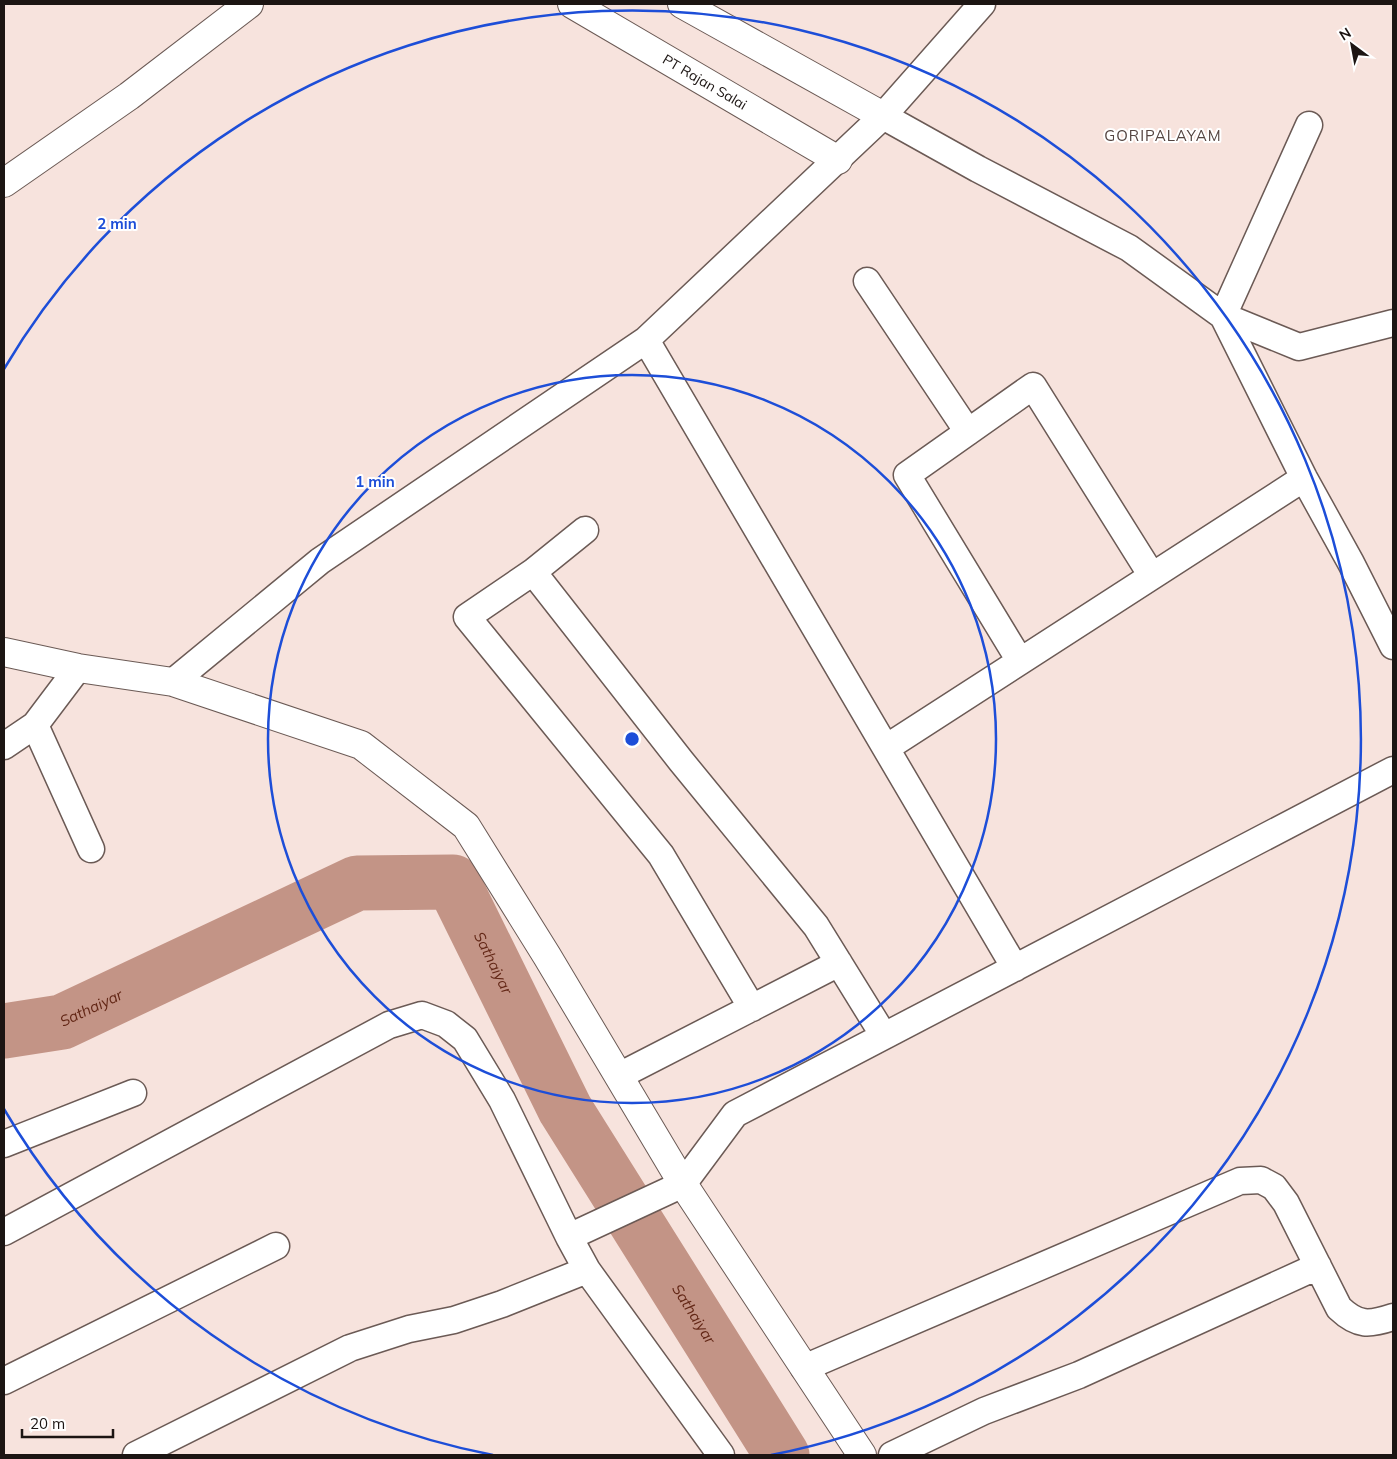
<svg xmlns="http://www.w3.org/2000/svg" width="1397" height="1459" viewBox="0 0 1397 1459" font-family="Mulish,sans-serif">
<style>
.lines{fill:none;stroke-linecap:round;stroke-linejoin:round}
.river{stroke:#c39486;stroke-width:55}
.street-casing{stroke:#6b5a55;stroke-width:29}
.secondary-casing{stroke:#6b5a55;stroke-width:30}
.street{stroke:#fff;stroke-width:26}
.secondary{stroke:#fff;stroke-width:28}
.ring{fill:none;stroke:#1d4ed8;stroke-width:2.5}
.labels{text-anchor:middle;stroke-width:4;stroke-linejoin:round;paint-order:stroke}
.street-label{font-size:14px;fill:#1c1513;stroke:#fff}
.neighbourhood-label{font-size:15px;letter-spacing:1px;fill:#544440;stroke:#fff}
.water-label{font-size:15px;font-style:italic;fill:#632716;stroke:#fff}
.centre{fill:#1d4ed8;stroke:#fff;stroke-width:2.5}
.ring-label{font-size:15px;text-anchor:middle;font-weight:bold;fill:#1d4ed8;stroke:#fff;stroke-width:4;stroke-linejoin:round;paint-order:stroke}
</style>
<rect width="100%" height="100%" fill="#f7e3dd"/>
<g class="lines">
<!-- river -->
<path class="river" id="s1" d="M4,1031L62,1022L357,883L453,882L565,1109L782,1455"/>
<defs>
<path id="street" d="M883,116L978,169L1129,248L1223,316L1299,347L1393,323
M867,281L968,432
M1223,316L1304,478L1351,563L1393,646
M1223,316L1309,125
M646,340L1015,968
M585,530L533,572L467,617L661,855L752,1008
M533,572L681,761L816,926L884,1036
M1020,661L907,475L1033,386L1152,576
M173,682L320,561L646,340L883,116L982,4
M35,725L91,849
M4,746L35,725L78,668
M886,748L1304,478
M619,1076L839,963
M4,1144L133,1093
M4,1232L389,1025L422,1015L446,1024L465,1039L502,1100L569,1237L587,1270L721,1455
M569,1237L683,1184L735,1114L1393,770
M804,1368L1240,1181L1261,1180L1274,1187L1286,1203L1339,1308C1358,1326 1369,1325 1393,1317
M4,1381L276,1246
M136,1455L350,1348L409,1329L454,1320L502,1304L587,1270
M892,1455L984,1411L1079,1375L1318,1266"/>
<g id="secondary">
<path id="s2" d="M572,4L838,160"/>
<path d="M682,4L883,116"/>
<path d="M4,183L129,96L249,4"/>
<path d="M4,652L78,668L173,682L361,745L466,826L547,956L683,1184L862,1455"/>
</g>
</defs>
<!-- street casing -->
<use href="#street" class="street-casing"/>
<!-- secondary casing -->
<use href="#secondary" class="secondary-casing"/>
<!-- street -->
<use href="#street" class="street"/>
<!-- secondary -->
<use href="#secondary" class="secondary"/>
</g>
<!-- distance rings -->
<g class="ring">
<circle cx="632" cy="739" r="364"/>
<path d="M493 1455A729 729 0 0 1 4 1109M4 369A729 729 0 1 1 771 1455"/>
</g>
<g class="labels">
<!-- street labels -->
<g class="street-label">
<text dy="5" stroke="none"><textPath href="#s2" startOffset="154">PT Rajan Salai</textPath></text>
</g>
<!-- neighbourhood labels -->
<g class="neighbourhood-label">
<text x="1163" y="141">GORIPALAYAM</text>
</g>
<!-- water labels -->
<g class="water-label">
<text dy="5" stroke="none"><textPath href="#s1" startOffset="571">Sathaiyar</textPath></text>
<text dy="5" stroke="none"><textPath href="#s1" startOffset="91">Sathaiyar</textPath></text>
<text dy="5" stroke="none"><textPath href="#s1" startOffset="976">Sathaiyar</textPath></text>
</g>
</g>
<circle cx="632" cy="739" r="8" class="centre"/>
<g class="ring-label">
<text x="117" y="229">2 min</text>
<text x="375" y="487">1 min</text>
</g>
<!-- border -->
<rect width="1397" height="1459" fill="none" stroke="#1c1513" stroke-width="10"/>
<!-- north arrow -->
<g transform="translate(1352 45) rotate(328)" stroke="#ffffff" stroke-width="4" paint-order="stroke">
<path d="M0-4L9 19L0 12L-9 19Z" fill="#1c1513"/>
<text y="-8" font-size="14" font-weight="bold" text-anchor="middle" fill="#1c1513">N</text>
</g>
<!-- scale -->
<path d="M22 1429v8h91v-8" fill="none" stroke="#1c1513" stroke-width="2.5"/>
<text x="30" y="1429" font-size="15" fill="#1c1513" stroke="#ffffff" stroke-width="4" paint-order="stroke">20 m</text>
</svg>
